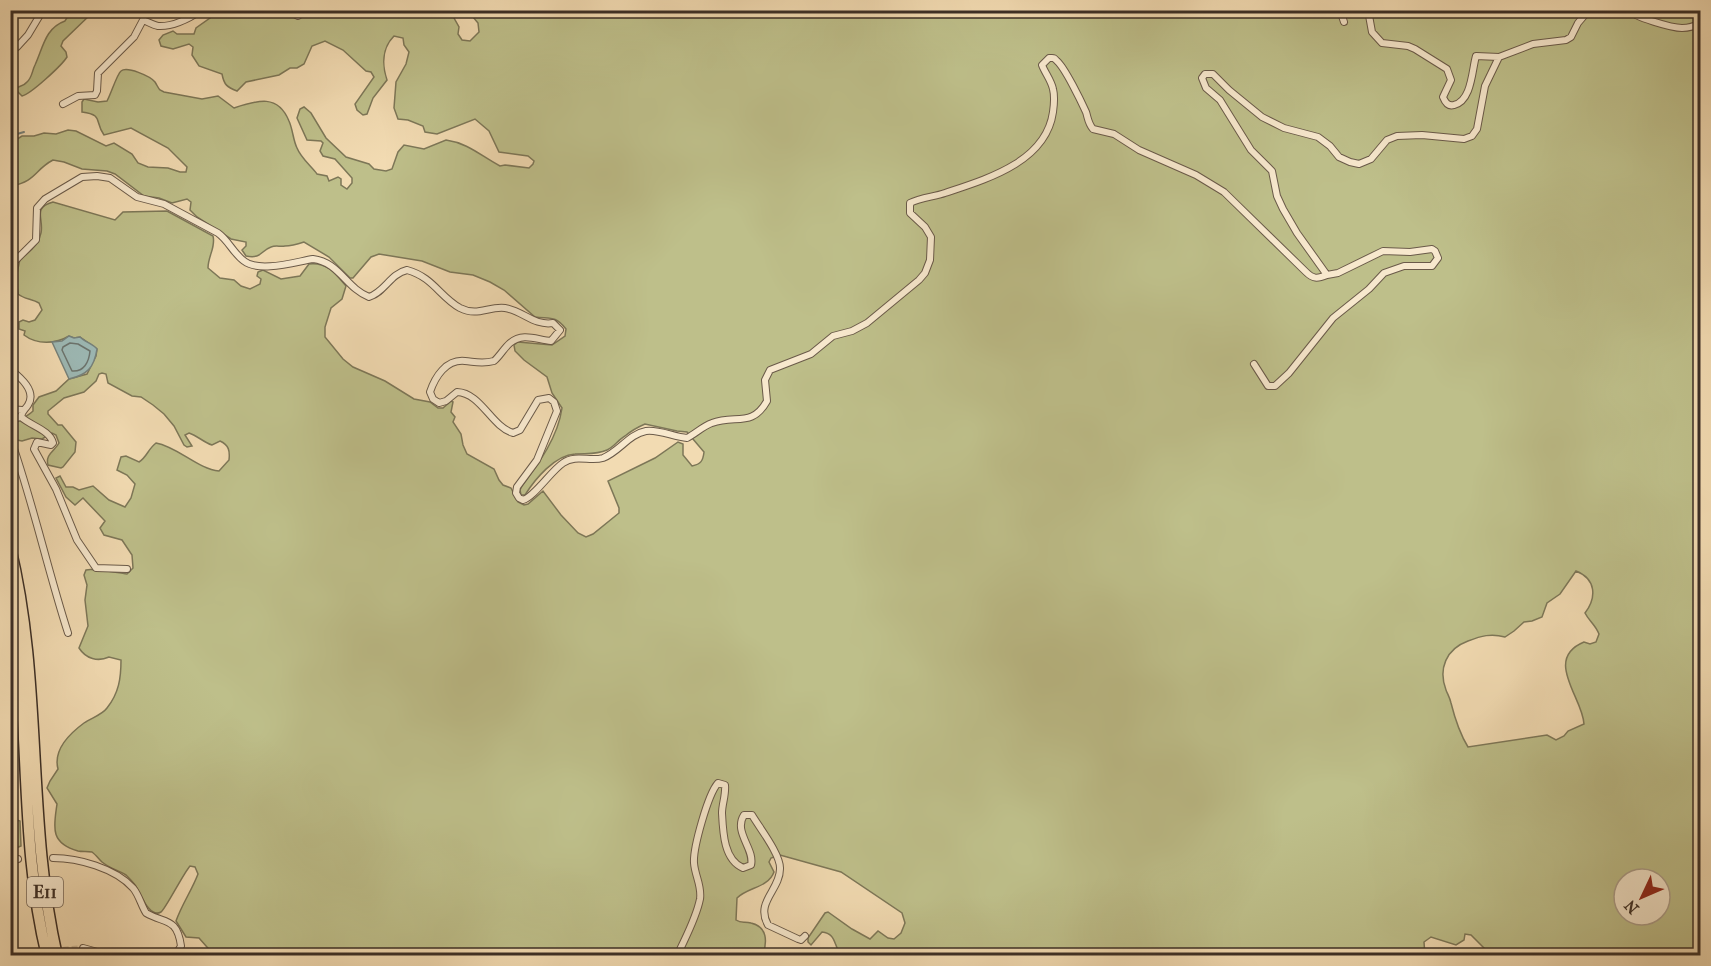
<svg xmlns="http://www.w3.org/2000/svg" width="1711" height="966" viewBox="0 0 1711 966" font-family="'IM FELL French Canon',serif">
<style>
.green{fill:#bebf8a;stroke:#7d7758;stroke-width:1.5;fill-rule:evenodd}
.water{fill:#9db9b5;stroke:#76827c;stroke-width:1.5}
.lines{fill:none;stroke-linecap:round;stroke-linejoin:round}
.shore{stroke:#6c746e;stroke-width:1.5}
.stream{stroke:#76827c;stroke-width:2}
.street-tunnel{stroke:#ceb996;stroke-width:6;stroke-dasharray:6 3;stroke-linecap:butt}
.street-casing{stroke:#6a5a49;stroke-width:8}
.highway-casing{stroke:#3c2f26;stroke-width:13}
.street{stroke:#f7e8cd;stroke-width:6}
.highway{stroke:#f2dbb2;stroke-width:10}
.labels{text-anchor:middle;stroke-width:5;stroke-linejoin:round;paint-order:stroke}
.shield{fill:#f7e8cd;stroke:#746658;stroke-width:1.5}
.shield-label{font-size:18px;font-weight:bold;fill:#3c2f26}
</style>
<rect width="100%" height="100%" fill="#f2dbb2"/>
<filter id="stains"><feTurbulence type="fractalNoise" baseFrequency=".00333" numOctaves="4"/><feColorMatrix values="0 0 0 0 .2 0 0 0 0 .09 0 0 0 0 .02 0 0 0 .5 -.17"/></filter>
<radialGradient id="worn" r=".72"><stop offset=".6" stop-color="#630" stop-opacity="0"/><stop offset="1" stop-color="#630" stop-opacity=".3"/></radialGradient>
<!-- green -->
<path class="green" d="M72,10L100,11L96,14L92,13L63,41L61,46L66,52L67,57C62,65 31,94 22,96L15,89C19,86 24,86 27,82C32,78 32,71 35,65C43,48 45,28 65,21Z
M220,11H450L459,27L458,34L462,40L470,41L479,32L478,23L468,11H1700V955H1498L1491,949H1485L1471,935L1465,934L1464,940L1456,945L1431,937L1424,942L1425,956L863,955L850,950L844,953L838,950C834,942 834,933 822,932L811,945L808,942V938L825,913L828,912L852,929L870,939L878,931L888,938L894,939L901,933L905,923L902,913L841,872L780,855L771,858L769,862L774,872C768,888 748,887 737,898L736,920C742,924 744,921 751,923C768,927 767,942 763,955H214L199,938L186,937L176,921C182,904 192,890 198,874L195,867L190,866C183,874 165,910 161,912C149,919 140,892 135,885C133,882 129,878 126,875C118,870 109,868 102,862C99,859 95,854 92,852C88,851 82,852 78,851C49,843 54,826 57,804L47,788L50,781L58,769C53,750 69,734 84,723C91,718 102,715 107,708C119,693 121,678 121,660L109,657C98,662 86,659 79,648L88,626L85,600L87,585L84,575L86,570C94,568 117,573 127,574L133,568L132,555L122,540L104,535L100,528L105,521L83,498L75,505L66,497L56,478L60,476L66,487H73L79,490L93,486L109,500L125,507L131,498L135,484L127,475L117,470L121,457L126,456L139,462C147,457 148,449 156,443C178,447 198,469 219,471L229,460C230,451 229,445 220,441L212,445C203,442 198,436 189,433L185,435L192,446L187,447L184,445L174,426L164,414L153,405L141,397L132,396L108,383L106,374L102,373L99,374L96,381L84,392L64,398L48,411V414L58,425H62L76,442L75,452L63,467L61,468L48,465C45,454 55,451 59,443L56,435L52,433L42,439L32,438L22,441L17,440L11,429C15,420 26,418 33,411V405L39,397L56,391L69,379L87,374L96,356L97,349L80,337L74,338L69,336C56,344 37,345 24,335L25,331L19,329V322L23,320L29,322L35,320L42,310L39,303C32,299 24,299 18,294L16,278L20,259C29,253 39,245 41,233C44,218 32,208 53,202L115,220L123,212L167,211L213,236C216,247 208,256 208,268L220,278L234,280L241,286L250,289L260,284L261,279L257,276L258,272L263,270L281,279L300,276L309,264C327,262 335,273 346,286L342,299L331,308L325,327V337L343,359L353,367L385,381L414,399L430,402L438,408H443L451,401L453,402L451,412L455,417L453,422L461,434L463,445L467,454L494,469L499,480L503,485L511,488L518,502L524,505L528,504L543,491L561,515L578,533L586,537L593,534L619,513V508L608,481L655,458L678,442L683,444V455L692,466C701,464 703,461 704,452L687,432L677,431L645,424C638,427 631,431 625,436C618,440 614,447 607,450C596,455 586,453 575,454C555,455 535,479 525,495H521L520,490L522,486C539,463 558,437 562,408L552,393L547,377L524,360L515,351L514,345L518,342L552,345L565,336L566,329C555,315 550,319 535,317L504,290L490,282L473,275L450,272L422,261L379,254L371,257L353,278H350L329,257L304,242C298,244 292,246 285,246C280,247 276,245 271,247C260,251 262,259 246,256L242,250L246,246V242L231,239L197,217L190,210L191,202L187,199L172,203L159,198L144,196L115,174L107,171L82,169L64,162L53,160C34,170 37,181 11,186V143L22,136H34L44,133L56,134L68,130L76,131L106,146L114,143L132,154L138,163L148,167L168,168L180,172H186L187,167L168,148L131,128L104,135C94,121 104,115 82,112V102L84,99L98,102L107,101C111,94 117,74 121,71C127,66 150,76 155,82C157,85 158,88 160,90L164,92L202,99L218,96L234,108C258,100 278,94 289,121C293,130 293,140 297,148C301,158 311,166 317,174L327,176L329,181L338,177L341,179V185L347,189L352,183V178L335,159L323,156L320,151L323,143L321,141L307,140L297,118L300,109L304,107L311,113L326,138L346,157L369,164L374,169L386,171L392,169L398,152L404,145L424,149L446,140C468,143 481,156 500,166L505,165L529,168L533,164L534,161L528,156L499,152L489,131L475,119L437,134L425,132L423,126L408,120L398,119L394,108L396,82L406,64L409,52L404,45L403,38L394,36C382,48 382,65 387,80L373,98L367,114L363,115L357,110L355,104L374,77L371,72L366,71L343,50L325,41L312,46L304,64L297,68H290L279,75L246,82L237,91C227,87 224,85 222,74L199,66L192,55L193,47L189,44L173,49L161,46L159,40L163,35L173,31L177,34H194L196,28ZM1576,571C1596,579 1597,597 1585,613C1589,621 1595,624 1599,634L1596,642L1590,644L1584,642C1543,659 1583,698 1584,724L1568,731L1564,736L1556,740L1547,735L1468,747C1460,734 1455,719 1451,703C1450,698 1448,695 1446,690C1438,669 1446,649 1468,641C1481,636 1491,633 1505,637L1514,631L1524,622L1532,621L1542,617L1547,603L1560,594ZM1624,879H1660V915H1624Z
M11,725L17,820L20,821L21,846L16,848L17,854L11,851Z"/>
<!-- water -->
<path class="water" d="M69,336L74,338L80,337C85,342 93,344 97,349C94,368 87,375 69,379L52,342L62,341Z"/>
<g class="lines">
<!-- shore -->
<path class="shore" d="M70,343L78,344L90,351C89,362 84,372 72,371L62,350L63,347Z"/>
<!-- stream -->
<path class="stream" d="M10,136L24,132"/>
<!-- street-tunnel -->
<path class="street-tunnel" d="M18,954L83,948"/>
<defs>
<path id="street" d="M287,10L298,16L307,10
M1340,10L1344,22
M1368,10L1372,32L1382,43L1408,46L1415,49L1447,69L1451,80L1443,97C1445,102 1448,107 1454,105C1472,101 1472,69 1476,56L1499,57
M1628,10C1634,17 1672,28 1682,28C1688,28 1695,26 1700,23
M17,47L28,35L43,10
M63,104L78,96L95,95L97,91L98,73L134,37L143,20C148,22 153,25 158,26C173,27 190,18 202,10
M10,273L14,262L36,240L37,208L45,199L82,177L97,176L110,178L137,197L164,204L218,233C229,241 233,253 244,261C259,273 295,262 313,259C339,262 346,288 369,297C385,292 390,274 407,270C433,277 440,297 460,308C478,317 488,306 505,308C523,311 534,326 553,323L560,330L551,341C537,340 523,332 510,343C504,348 500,356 494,361C483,364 476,362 465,361C446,359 435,377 430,392L433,399L439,403L446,401L457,392C481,393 491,426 513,433L520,430L538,400L549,398L554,402L557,411L537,460L517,487L516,493L519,498L523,500C534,497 551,471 563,463C576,454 590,462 603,458C619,452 629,434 646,431C658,429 674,437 687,438C695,434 703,426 712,423C735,414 752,428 767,401L765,380L770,370L811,354L833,336L852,331L867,323L919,280L925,273L930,260L931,237L925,227L910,213V203C921,197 934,197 945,193C987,179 1046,162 1053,112C1054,105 1055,97 1053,89C1051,80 1045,73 1042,65L1049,58C1054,58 1053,57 1057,61C1065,68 1081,101 1086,112C1088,118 1088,123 1093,129L1114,134L1139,150L1196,175L1224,192L1306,272C1313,279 1317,279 1327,275L1297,233L1283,209L1277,196L1272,171L1251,150L1220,100L1206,88L1202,78L1205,74H1213L1229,90L1262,117L1284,128L1318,137L1330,146L1339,157L1350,162L1359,164L1371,159L1387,140L1397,136L1422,135L1464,139L1472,136L1477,129L1485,86L1499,57L1533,44L1566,40L1571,37L1578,23L1589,10
M1254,364L1268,386H1275L1289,373L1333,318L1369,289L1384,273L1404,266H1432L1438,258L1435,251L1432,249L1410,252L1383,251L1338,273L1327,275
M10,369C20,377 37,391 28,405C25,410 22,410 21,417
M10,409L22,410
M21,417C31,426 50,430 53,443L51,445L37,442L34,449L56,489L77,540L96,568L127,569
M10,419L21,417
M10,437C33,502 47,568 68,633
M53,858C78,858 115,868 133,888C139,895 141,905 146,913C165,924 177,917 181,946L175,956
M10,861L18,859
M83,948L112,956
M11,954H18
M677,956C685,938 696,919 700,899C702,886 695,876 694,863C693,848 708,794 718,783L725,785C726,795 722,804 722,813C723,833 724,860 743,868L751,865C755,849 733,832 744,815H752C759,827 781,855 780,869C780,890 755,902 768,925L798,939L801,940L805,936"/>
<path id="highway" d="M10,547C43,682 26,821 57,956
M10,599C32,717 18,838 47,956"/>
</defs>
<!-- street casing -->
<use href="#street" class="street-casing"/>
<!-- highway casing -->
<use href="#highway" class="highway-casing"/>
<!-- street -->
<use href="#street" class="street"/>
<!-- highway -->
<use href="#highway" class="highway"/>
</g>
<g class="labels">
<!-- shield labels -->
<rect class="shield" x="27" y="877" width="36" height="30" rx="4.5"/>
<g class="shield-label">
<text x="45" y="898">E11</text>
</g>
</g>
<!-- margin -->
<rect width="1711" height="966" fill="none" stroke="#f2dbb2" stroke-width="36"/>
<rect x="12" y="12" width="1687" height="942" fill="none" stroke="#3c2f26" stroke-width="3"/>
<rect x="18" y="18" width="1675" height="930" fill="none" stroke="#3c2f26" stroke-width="1.5"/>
<!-- north arrow -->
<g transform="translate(1642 897) rotate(226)"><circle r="28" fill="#f7e8cd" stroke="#ac9e8a" stroke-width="1.5"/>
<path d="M0-4.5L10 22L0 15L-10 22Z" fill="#8f2418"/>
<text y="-9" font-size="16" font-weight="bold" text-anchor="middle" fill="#3c2f26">N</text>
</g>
<rect width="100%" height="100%" filter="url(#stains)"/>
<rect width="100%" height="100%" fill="url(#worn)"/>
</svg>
